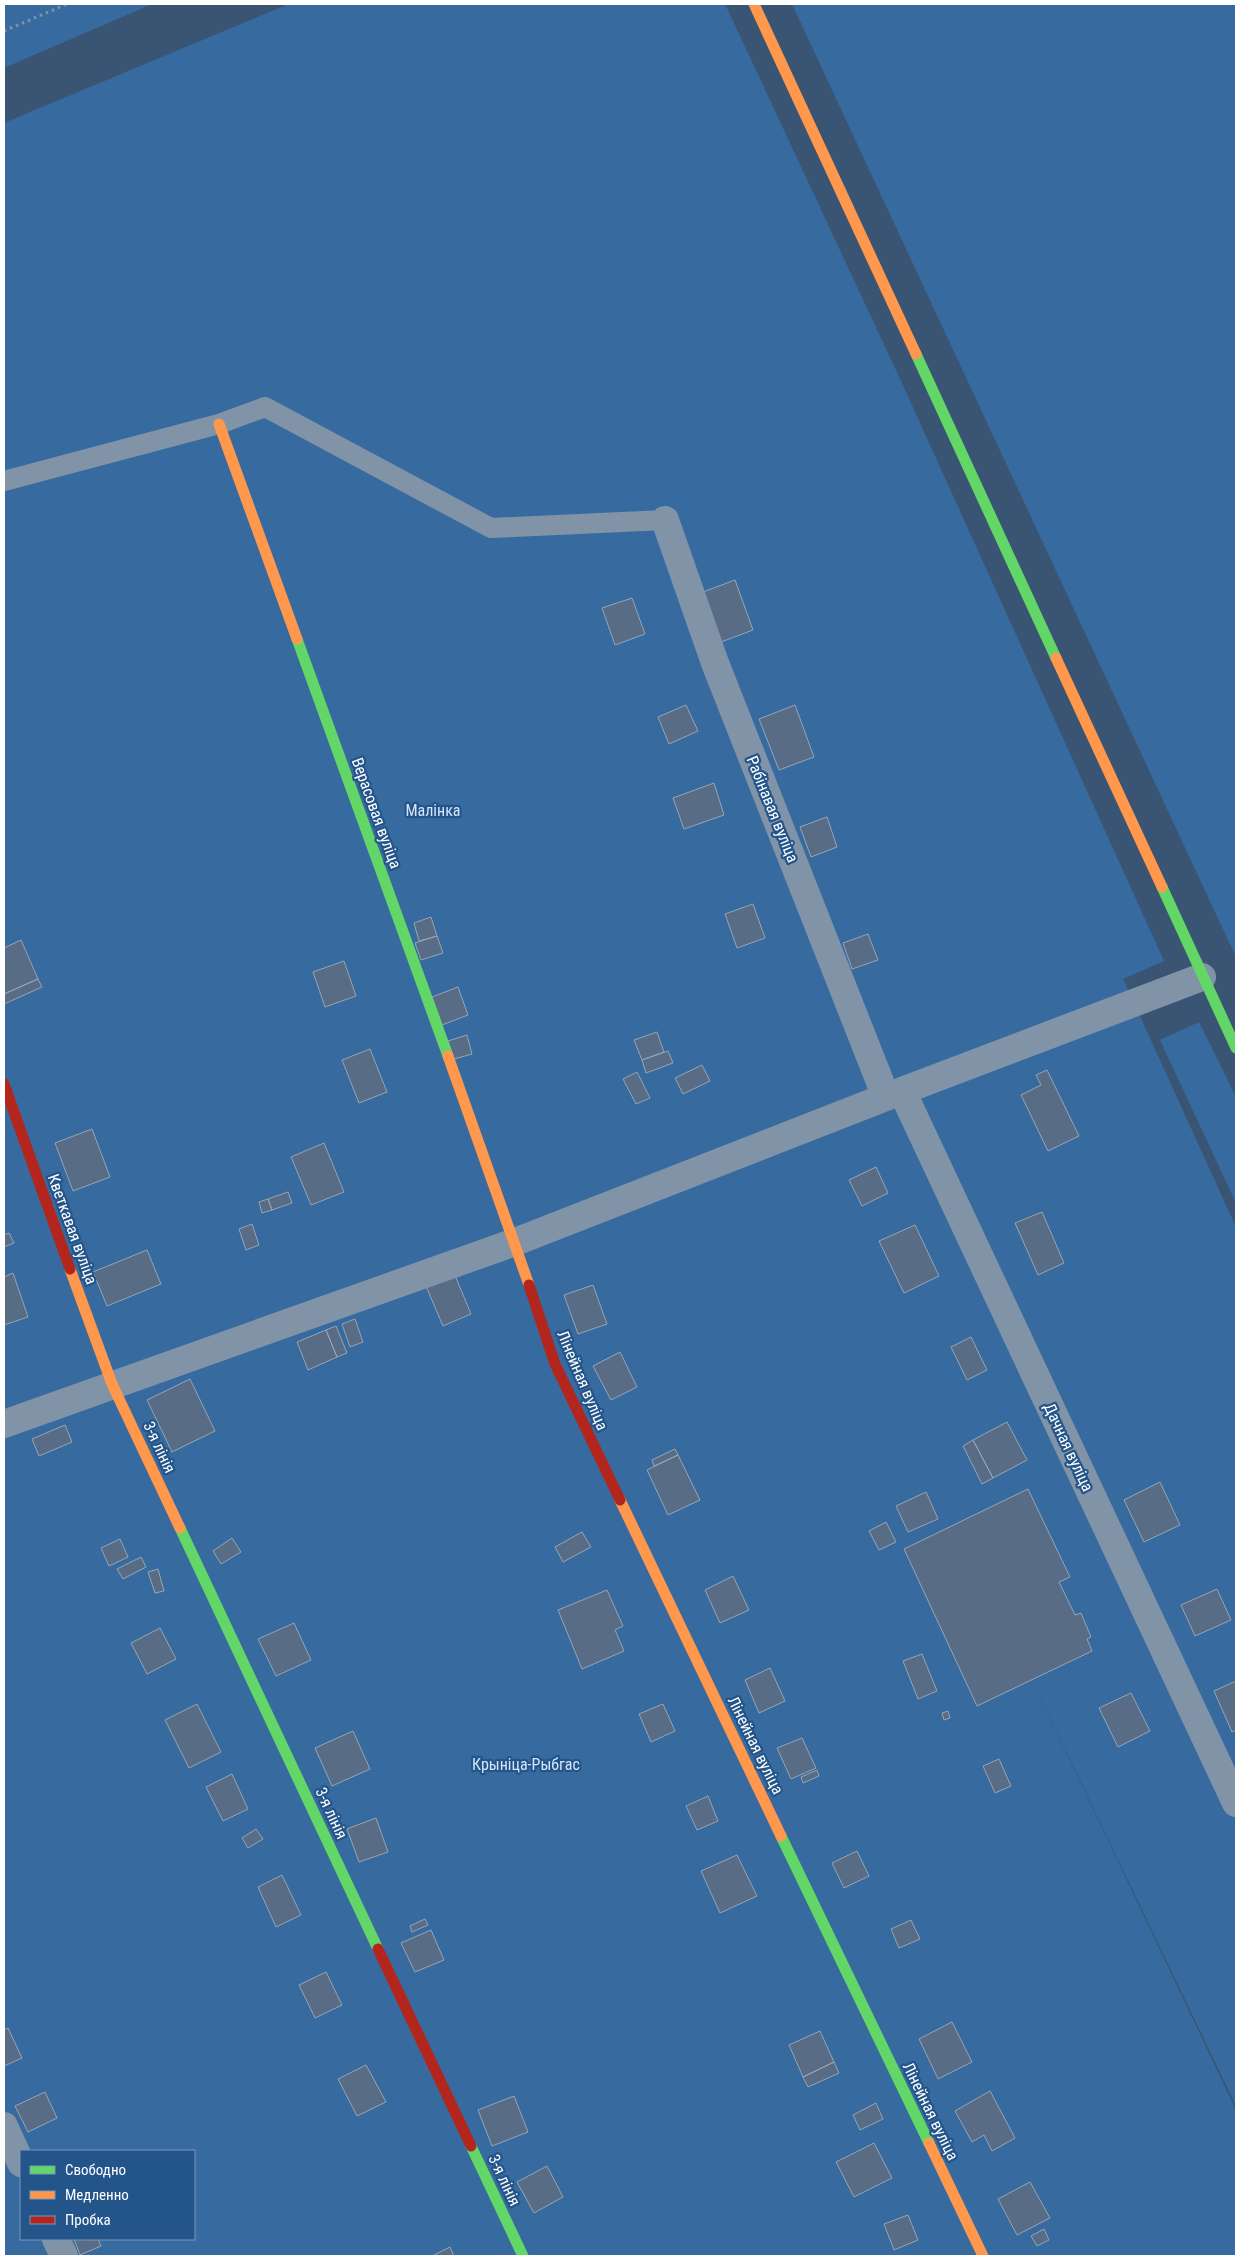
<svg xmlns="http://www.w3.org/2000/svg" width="1240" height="2260" viewBox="0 0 1240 2260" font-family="'Roboto Condensed',sans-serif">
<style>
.green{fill:#376ba0;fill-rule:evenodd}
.building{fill:#586d85;stroke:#95a5b6}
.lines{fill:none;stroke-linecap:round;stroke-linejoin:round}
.path{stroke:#8194a7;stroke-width:3;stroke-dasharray:2.5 4;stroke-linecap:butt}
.lane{stroke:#8194a7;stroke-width:20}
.street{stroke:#8194a7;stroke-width:28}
.fast{stroke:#63d668;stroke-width:11}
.slow{stroke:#ff974d;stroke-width:11}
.jam{stroke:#b3261e;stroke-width:11}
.labels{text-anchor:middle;stroke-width:4.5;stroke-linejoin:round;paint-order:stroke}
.street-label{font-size:16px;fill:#fff;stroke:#23548a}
.park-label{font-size:16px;fill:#d4e6f8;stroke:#23548a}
</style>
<rect width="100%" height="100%" fill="#3a5573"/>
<!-- green -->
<path class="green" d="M4,4H152L4,68Z
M289,4H725L901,381L1164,961L1123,979L1236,1227V2106L1009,1632L1236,2110V2256H4V123ZM21,2151H194V2239H21Z
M792,4H1236V957Z
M1199,1022L1236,1097V1203L1160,1040Z"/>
<!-- building -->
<path class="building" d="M735,580L753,630L721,642L703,592Z
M632,598L645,634L615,645L602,608Z
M686,705L698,731L669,744L658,717Z
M795,705L814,757L779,770L759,719Z
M714,783L724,815L684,829L673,798Z
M827,817L837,847L811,857L800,827Z
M753,904L765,938L737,948L725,914Z
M431,917L437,936L419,941L414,923Z
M868,934L878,960L852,969L843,943Z
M437,936L443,953L421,960L415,943Z
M21,940L38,979L4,994V948Z
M344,961L356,996L325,1007L313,972Z
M38,979L42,987L4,1004V994Z
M458,987L468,1015L442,1025L432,997Z
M657,1032L664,1052L642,1060L634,1040Z
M467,1035L472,1054L454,1059L448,1041Z
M370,1049L387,1092L359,1103L342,1060Z
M668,1051L673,1063L646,1073L642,1060Z
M702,1065L710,1081L683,1094L675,1078Z
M1047,1070L1079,1136L1048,1151L1021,1095L1041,1085L1036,1075Z
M637,1072L650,1098L636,1104L623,1079Z
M92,1129L110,1177L73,1191L55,1143Z
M324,1143L344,1192L311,1205L291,1157Z
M876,1167L888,1193L862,1206L849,1180Z
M288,1192L292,1203L272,1210L268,1199Z
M268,1199L272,1210L262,1213L259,1202Z
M1042,1212L1064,1263L1038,1275L1015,1223Z
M252,1224L259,1245L246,1250L239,1229Z
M915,1225L939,1276L904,1293L879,1241Z
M9,1233L14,1243L4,1247V1235Z
M147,1250L161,1284L107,1306L93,1272Z
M13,1273L28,1317L4,1325V1277Z
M454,1273L471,1314L443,1326L425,1284Z
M593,1285L607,1324L578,1334L564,1295Z
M355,1319L363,1342L350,1347L342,1324Z
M336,1326L347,1353L337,1357L326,1330Z
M326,1330L337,1357L308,1370L297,1342Z
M971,1337L987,1370L967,1380L951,1347Z
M620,1352L637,1387L611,1400L593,1366Z
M190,1379L215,1431L172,1452L147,1400Z
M1007,1422L1027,1460L993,1478L973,1440Z
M65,1425L72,1442L39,1456L32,1439Z
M973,1440L993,1478L982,1484L963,1446Z
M675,1449L678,1455L654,1466L652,1460Z
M678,1455L700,1500L668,1515L647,1470Z
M1160,1482L1180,1525L1144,1542L1124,1500Z
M1028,1489L1070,1577L1059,1582L1075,1615L1081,1613L1091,1637L1087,1639L1092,1651L977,1706L904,1549Z
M926,1492L938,1519L908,1532L896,1506Z
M886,1522L896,1542L879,1550L869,1531Z
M582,1532L591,1547L563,1562L555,1547Z
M232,1538L241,1552L221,1564L213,1551Z
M120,1539L128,1557L109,1566L101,1548Z
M141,1557L146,1567L123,1579L117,1569Z
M158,1569L164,1591L155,1593L148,1572Z
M733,1576L749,1610L720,1623L705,1590Z
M1217,1589L1231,1620L1195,1636L1181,1605Z
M607,1590L623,1626L615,1630L624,1651L582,1669L558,1610Z
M294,1623L311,1660L276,1676L258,1639Z
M160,1628L176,1659L147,1674L131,1643Z
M922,1654L937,1691L918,1699L903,1661Z
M770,1668L785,1701L759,1713L745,1680Z
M1236,1681V1730L1232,1732L1214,1691Z
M1131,1693L1150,1731L1118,1747L1099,1708Z
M197,1704L221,1752L189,1768L165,1720Z
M663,1704L675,1731L651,1742L639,1714Z
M948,1711L950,1718L944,1720L942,1713Z
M353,1731L370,1769L332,1786L315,1748Z
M802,1738L816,1768L791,1779L777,1748Z
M999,1759L1011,1786L995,1793L983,1766Z
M817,1770L819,1776L803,1783L801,1777Z
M232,1774L248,1809L223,1821L206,1787Z
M708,1796L718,1821L697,1830L686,1806Z
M376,1818L388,1852L359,1862L347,1829Z
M256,1829L263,1839L248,1848L242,1838Z
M857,1851L869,1876L844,1888L832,1863Z
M737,1855L757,1896L720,1913L701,1871Z
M282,1875L301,1915L276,1927L258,1887Z
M425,1919L428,1925L412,1932L410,1926Z
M911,1920L920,1939L899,1948L891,1929Z
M431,1930L444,1960L415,1972L401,1943Z
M326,1972L342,2005L315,2018L299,1985Z
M952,2022L972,2062L938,2079L919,2039Z
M8,2028L22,2058L4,2066V2030Z
M820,2031L834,2062L803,2077L789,2045Z
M834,2062L839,2073L808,2087L803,2077Z
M366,2065L386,2102L357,2116L338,2079Z
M990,2091L1015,2138L992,2151L984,2135L972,2142L955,2111Z
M45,2092L57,2118L28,2132L15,2106Z
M514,2096L528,2132L492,2146L478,2110Z
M876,2103L883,2119L860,2130L853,2115Z
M874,2143L892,2178L854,2197L836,2162Z
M547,2166L563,2197L534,2213L517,2182Z
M1030,2182L1050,2218L1017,2235L998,2199Z
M908,2215L918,2240L894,2250L884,2224Z
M1044,2229L1049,2240L1037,2246L1031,2236Z
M74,2239H98L101,2246L80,2255Z
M450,2247L454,2256H432Z"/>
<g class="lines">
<!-- path -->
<path class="path" d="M4,31L67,4"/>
<!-- lane -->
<path class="lane" d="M4,481L219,424L265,407L491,528L665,520"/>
<!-- street -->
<path class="street" d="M665,520L715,663L886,1097
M902,1091L1236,1803
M4,1424L515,1242L886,1097L1202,977
M4,2126L21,2163
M56,2239L64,2256"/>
<!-- fast -->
<path class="fast" d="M916,354L1056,658
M297,639L448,1056
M1162,887L1236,1048
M180,1528L378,1949
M781,1836L929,2143
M471,2146L523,2256"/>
<!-- slow -->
<path class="slow" d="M754,4L916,354
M219,424L297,639
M1056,658L1162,887
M448,1056L529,1285
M70,1269L112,1384L180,1528
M620,1500L781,1836
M929,2143L983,2256"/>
<!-- jam -->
<path class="jam" d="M4,1084L70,1269
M529,1285L555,1364L620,1500
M378,1949L471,2146"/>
</g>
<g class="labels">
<!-- street labels -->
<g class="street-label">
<text transform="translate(773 809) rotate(68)" y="6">Рабінавая вуліца</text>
<text transform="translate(377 813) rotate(70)" y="6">Верасовая вуліца</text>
<text transform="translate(73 1229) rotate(70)" y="6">Кветкавая вуліца</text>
<text transform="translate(583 1380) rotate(67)" y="6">Лінейная вуліца</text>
<text transform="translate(160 1447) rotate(65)" y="6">3-я лінія</text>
<text transform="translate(1069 1447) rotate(65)" y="6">Дачная вуліца</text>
<text transform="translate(756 1745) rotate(64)" y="6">Лінейная вуліца</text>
<text transform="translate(332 1813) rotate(65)" y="6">3-я лінія</text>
<text transform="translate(931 2111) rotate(64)" y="6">Лінейная вуліца</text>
<text transform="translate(505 2180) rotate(65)" y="6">3-я лінія</text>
</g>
<!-- park labels -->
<g class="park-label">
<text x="433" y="816">Малінка</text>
<text x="526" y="1770">Крыніца-Рыбгас</text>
</g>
</g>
<!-- border -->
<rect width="1240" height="2260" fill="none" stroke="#ffffff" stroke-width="10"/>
<!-- legend -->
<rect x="20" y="2150" width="175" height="90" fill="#23548a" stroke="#7b98b9"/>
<rect x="30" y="2166" width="25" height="8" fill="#63d668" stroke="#7b98b9"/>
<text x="65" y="2175" font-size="15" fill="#ffffff">Свободно</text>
<rect x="30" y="2191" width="25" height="8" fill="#ff974d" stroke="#7b98b9"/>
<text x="65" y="2200" font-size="15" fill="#ffffff">Медленно</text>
<rect x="30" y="2216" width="25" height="8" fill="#b3261e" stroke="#7b98b9"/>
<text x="65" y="2225" font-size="15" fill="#ffffff">Пробка</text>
</svg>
